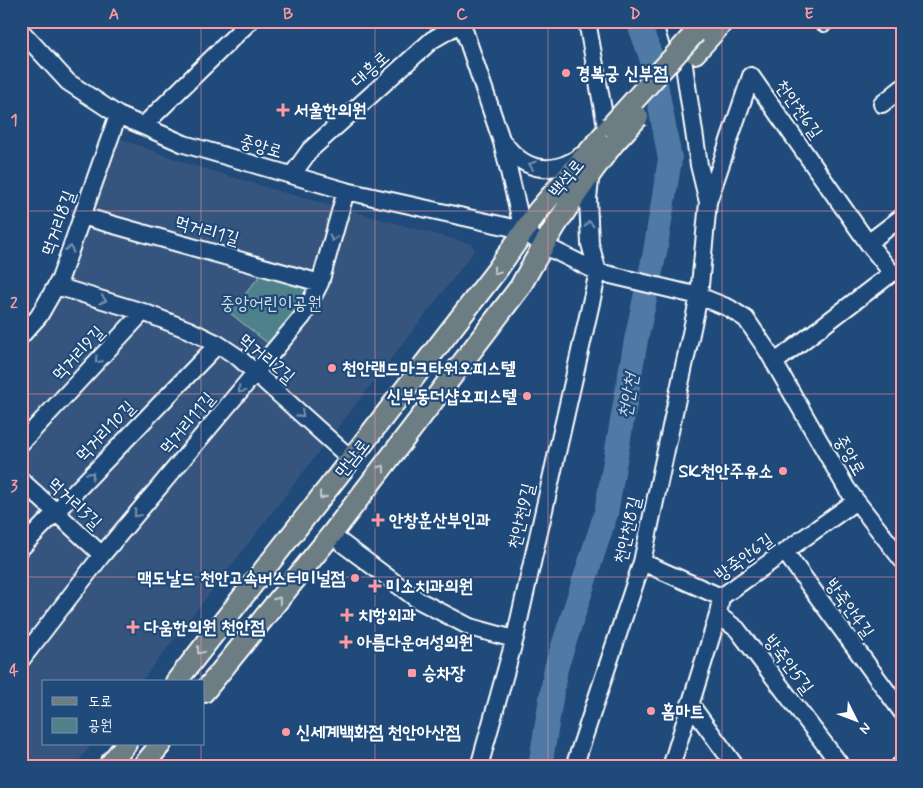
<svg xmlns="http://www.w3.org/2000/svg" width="923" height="788" viewBox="0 0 923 788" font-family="Mynerve,'Poor Story',sans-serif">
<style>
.built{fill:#34547e}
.green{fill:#50818b;stroke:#a8c0c5}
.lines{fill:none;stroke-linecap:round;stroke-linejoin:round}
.river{stroke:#507aa5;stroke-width:24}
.minor-casing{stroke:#fff;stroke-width:20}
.major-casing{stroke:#fff;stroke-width:24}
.minor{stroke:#1f4a7a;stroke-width:16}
.major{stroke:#6d7d84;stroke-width:20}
.major-bridge-casing{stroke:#fff;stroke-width:24;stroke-linecap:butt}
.major-bridge{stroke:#6d7d84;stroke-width:20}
.oneway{stroke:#7992af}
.oneway2{stroke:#c5cbce}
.grid{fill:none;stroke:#ff9aa2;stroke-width:1;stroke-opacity:0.55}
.poi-dot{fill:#ff9aa2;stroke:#1f4a7a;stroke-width:2}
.labels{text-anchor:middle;stroke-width:4.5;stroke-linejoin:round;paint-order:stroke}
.street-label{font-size:18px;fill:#fff;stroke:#1f4a7a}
.poi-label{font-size:18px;font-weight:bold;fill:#fff;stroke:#1f4a7a;text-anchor:start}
.park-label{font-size:18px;fill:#d3e0e2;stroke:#1f4a7a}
.water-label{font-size:19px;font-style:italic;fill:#d3dee8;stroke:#1f4a7a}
.neatline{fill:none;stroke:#ff9aa2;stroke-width:2}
.grid-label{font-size:16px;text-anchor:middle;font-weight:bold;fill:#ff9aa2}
</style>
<rect width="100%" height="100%" fill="#1f4a7a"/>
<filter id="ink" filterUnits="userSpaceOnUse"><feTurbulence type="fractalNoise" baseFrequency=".02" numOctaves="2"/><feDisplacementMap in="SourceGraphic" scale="10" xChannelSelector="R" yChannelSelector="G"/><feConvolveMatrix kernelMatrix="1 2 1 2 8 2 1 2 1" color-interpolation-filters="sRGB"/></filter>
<g filter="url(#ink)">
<!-- built -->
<path class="built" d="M105,133L189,164L286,193L464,242L471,244L475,249L473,253L141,682H44V744H92L74,767H21V325L35,304L58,258Z"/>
<!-- green -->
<path class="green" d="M262,273L310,286L306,300L270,345L230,313Z"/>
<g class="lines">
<!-- river -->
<path class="river" d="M540,767L556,668L606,513L636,340L655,252L670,159L651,57L638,21"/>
<defs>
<path id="minor" d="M461,21L502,142L523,230
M587,21L607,132
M824,23L827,21
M21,31L68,82L118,115L184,144L346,191L523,230L543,245L598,272L699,296L729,308L746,319L767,350L847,489L902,560
M751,76L868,243L892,273L774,363
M882,104L902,88
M143,126L250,21
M504,143C525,172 553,176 582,155
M292,175L310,150L432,40L461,23
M708,202L751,76
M82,216L320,283
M868,243L902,217
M56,286L143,312L189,330L218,344L239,358L351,459
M21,336L39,316L60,279L118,115
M21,443L143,312
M21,480L102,555
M331,535L418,600L470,627L514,639
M21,548L218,344
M785,552L902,712
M642,562L721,597
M718,615L737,629L842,767
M21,660L102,555L303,316L320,283L346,191
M690,704L736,767
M479,767L515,638L598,272L590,244L588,198L591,172
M574,767L642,562L699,296L708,202L699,165L683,59L672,21
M671,767L718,615L721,597L856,501
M898,767L902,764"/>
<path id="major" d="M695,53L724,21
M176,682L351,459L497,270L538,211L611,126
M204,692L331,535L520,287C547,237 578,188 614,143
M108,767L126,744
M142,767L161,744"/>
</defs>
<!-- minor casing -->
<use href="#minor" class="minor-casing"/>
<!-- major casing -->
<use href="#major" class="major-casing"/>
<!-- minor -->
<use href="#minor" class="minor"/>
<!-- major -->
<use href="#major" class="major"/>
<defs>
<path id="major-bridge" d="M611,126L695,33
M614,143L638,117"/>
</defs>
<!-- major-bridge casing -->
<use href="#major-bridge" class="major-bridge-casing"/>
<!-- major-bridge -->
<use href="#major-bridge" class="major-bridge"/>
</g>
<!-- one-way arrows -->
<defs><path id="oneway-chevron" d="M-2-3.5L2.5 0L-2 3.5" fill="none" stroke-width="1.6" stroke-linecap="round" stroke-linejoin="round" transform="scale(1.25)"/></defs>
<g class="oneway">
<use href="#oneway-chevron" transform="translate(532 165) rotate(-162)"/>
<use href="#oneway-chevron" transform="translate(589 224) rotate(-93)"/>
<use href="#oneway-chevron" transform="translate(333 238) rotate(106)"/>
<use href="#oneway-chevron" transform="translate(70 249) rotate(-70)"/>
<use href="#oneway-chevron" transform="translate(103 300) rotate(16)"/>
<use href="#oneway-chevron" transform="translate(98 360) rotate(133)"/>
<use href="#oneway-chevron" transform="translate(241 390) rotate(130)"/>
<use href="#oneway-chevron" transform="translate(301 414) rotate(42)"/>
<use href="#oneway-chevron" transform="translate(91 475) rotate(-46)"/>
<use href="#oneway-chevron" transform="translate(137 514) rotate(130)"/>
</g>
<g class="oneway2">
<use href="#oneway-chevron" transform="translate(496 271) rotate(126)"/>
<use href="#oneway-chevron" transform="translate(382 468) rotate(-53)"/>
<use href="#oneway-chevron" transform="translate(322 496) rotate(128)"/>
<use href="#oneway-chevron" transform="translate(278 600) rotate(-52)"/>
<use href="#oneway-chevron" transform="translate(200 651) rotate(127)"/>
</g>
</g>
<!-- grid -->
<path class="grid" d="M201,21V682M375,21V767M548,21V767M722,21V767M21,211H902M21,394H902M21,577H902M201,744V767"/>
<!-- markers -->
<g class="poi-dot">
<circle cx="566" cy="73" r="5"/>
<path d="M280.5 102.5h5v5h5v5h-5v5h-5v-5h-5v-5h5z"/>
<circle cx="332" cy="368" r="5"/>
<circle cx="527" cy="396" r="5"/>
<circle cx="783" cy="471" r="5"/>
<path d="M375.5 512.5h5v5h5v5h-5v5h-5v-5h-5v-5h5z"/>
<circle cx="355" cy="578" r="5"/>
<path d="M372.5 578.5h5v5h5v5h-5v5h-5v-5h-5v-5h5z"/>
<path d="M344.5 607.5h5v5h5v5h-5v5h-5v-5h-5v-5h5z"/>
<path d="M130.5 619.5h5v5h5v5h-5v5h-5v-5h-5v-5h5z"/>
<path d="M343.5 634.5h5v5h5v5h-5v5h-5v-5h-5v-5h5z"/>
<rect x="407" y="668" width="10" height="10" rx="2.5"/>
<circle cx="651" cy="711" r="5"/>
<circle cx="286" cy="732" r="5"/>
</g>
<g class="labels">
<!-- street labels -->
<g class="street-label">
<text transform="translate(370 69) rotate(-42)" y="6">대흥로</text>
<text transform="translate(799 109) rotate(55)" y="6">천안천6길</text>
<text transform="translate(261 146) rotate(16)" y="6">중앙로</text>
<text transform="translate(566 178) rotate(-50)" y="6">백석로</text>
<text transform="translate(58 223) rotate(-70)" y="6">먹거리8길</text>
<text transform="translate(207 230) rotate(16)" y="6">먹거리1길</text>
<text transform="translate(78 353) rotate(-47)" y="6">먹거리9길</text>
<text transform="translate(267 358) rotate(40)" y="6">먹거리2길</text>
<text transform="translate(187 423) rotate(-50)" y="6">먹거리11길</text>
<text transform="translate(105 431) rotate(-46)" y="6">먹거리10길</text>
<text transform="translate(850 455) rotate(60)" y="6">중앙로</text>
<text transform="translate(352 458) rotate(-52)" y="6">만남로</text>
<text transform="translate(75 503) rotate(43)" y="6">먹거리3길</text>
<text transform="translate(521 516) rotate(-77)" y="6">천안천9길</text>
<text transform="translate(627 530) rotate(-77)" y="6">천안천8길</text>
<text transform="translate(744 557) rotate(-36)" y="6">방죽안6길</text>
<text transform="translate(850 608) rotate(54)" y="6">방죽안4길</text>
<text transform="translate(789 664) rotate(53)" y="6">방죽안5길</text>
</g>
<!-- poi labels -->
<g class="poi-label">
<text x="576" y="79">경복궁 신부점</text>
<text x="294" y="116">서울한의원</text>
<text x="342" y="374">천안랜드마크타워오피스텔</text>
<text x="517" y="402" text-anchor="end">신부동더샵오피스텔</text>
<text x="773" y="477" text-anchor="end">SK천안주유소</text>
<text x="389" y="526">안창훈산부인과</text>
<text x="345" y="584" text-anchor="end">맥도날드 천안고속버스터미널점</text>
<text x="386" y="592">미소치과의원</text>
<text x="358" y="621">치항외과</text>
<text x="144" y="633">다움한의원 천안점</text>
<text x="357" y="648">아름다운여성의원</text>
<text x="422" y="679">승차장</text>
<text x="661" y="717">홈마트</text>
<text x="296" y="738">신세계백화점 천안아산점</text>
</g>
<!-- park labels -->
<g class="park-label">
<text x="271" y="309">중앙어린이공원</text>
</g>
<!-- water labels -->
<g class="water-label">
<text transform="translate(627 396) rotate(-80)" y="7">천안천</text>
</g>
</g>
<!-- margin -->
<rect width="923" height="788" fill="none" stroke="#1f4a7a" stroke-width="55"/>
<!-- legend -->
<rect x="42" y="680" width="162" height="65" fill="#1f4a7a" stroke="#7992af"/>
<rect x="52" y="697" width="25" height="8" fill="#6d7d84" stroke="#7992af"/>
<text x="88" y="706" font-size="15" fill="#ffffff">도로</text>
<rect x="52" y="718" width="25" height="15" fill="#50818b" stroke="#7992af"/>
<text x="88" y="730" font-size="15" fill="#ffffff">공원</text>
<!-- north arrow -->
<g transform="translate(856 720) rotate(132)" stroke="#1f4a7a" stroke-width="4" paint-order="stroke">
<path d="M0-4L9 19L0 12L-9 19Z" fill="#ffffff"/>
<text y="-8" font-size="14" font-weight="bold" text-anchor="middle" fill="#ffffff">N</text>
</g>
<rect x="28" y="28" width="868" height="732" class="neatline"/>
<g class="grid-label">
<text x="114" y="19">A</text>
<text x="288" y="19">B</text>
<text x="462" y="19">C</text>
<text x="635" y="19">D</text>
<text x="809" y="19">E</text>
<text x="14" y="125">1</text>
<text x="14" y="308">2</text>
<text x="14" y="491">3</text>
<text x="14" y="675">4</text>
</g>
</svg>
